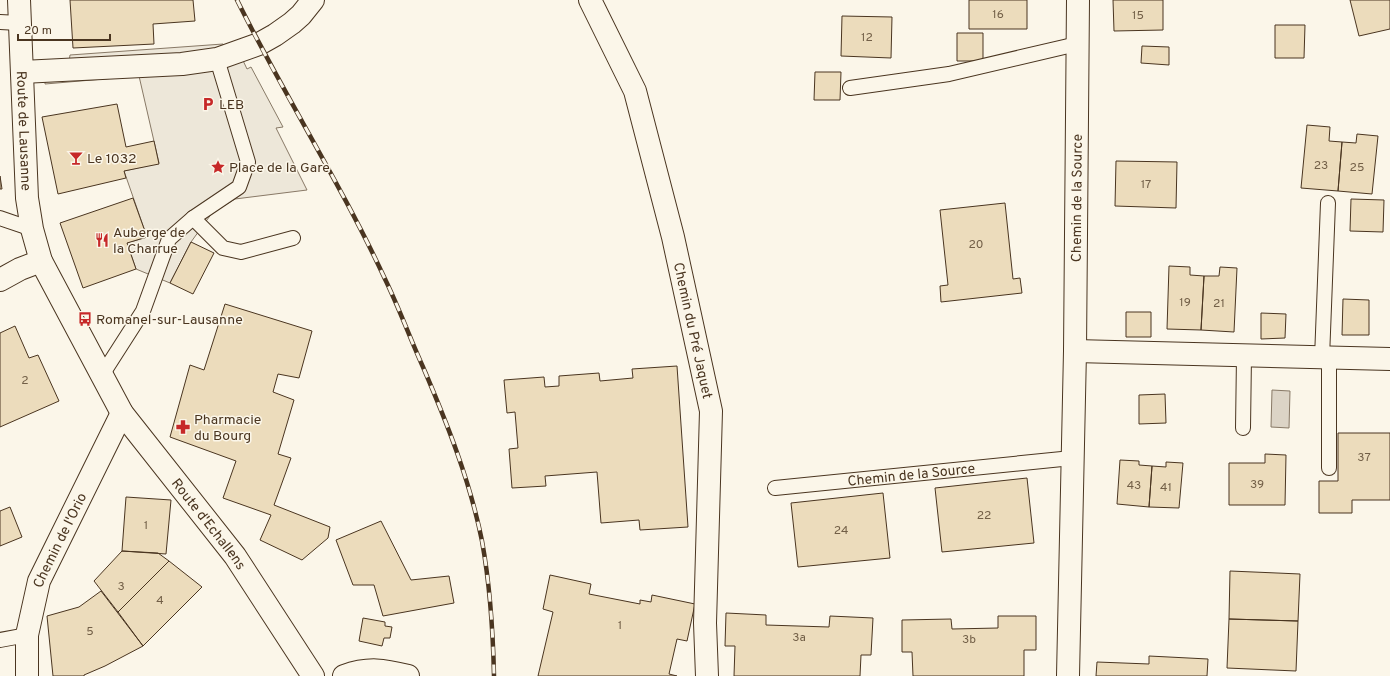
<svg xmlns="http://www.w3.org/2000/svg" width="1390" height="676" viewBox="0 0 1390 676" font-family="Overpass,sans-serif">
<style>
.parking{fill:#ede7d9;stroke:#887966}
.water{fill:#dcd4c6;stroke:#887966}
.building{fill:#ecdcbc;stroke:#4a3520}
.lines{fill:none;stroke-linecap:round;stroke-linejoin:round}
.lane-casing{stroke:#4a3520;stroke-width:16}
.street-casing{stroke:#4a3520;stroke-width:24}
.secondary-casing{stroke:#4a3520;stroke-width:24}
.primary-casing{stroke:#4a3520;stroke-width:24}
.lane{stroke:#fbf6e9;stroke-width:14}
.street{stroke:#fbf6e9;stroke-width:22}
.secondary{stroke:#fbf6e9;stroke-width:22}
.primary{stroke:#fbf6e9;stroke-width:22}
.rail-casing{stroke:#4a3520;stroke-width:4.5}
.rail{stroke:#fbf6e9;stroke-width:3;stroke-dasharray:9;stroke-linecap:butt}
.labels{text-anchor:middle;stroke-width:3;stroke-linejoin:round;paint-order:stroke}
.number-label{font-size:12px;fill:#725f47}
.poi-label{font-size:14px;fill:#4a3520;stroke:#fbf6e9;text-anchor:start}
.street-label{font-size:14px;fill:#4a3520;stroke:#fbf6e9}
</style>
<rect width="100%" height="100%" fill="#fbf6e9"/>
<!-- parking -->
<path class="parking" d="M223,44L227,55L238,50L247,69L251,67L283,127L276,128L307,190L235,199L212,213L191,242L170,283L136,269L127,243L147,237L124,171L159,163L139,76L45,84V70L68,69L70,55Z"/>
<!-- water -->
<path class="water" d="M1272,390L1290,391L1289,428L1271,427Z"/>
<!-- building -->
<path class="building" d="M70,0H193L195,21L153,24L154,44L73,48Z
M969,0H1027V29H969Z
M1113,0H1163V30L1114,31Z
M1350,0H1390V29L1359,36Z
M842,16L892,17L891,58L841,56Z
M1275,25H1305L1304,58H1275Z
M957,33H983V61H957Z
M1142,46L1169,47V65L1141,63Z
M815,72H841L840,100H814Z
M117,104L126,147L154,141L159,164L124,171L126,178L58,194L42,117Z
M1307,125L1330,127L1329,141L1342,142L1338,191L1301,188Z
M1357,134L1378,136L1372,194L1338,191L1342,142L1356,143Z
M1116,161L1177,162L1176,208L1115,206Z
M0,176L2,189H0Z
M133,198L147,237L127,243L136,269L83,288L60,223Z
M1351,199L1384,200L1383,232L1350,231Z
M1005,203L1013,279L1020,278L1022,293L941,302L940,286L948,285L940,210Z
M191,242L214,253L193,294L170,283Z
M1169,266L1190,267V275L1204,276L1201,330L1167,329Z
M1220,267L1237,268L1234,332L1201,330L1204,276H1219Z
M1343,299L1369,300V335H1342Z
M225,304L312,331L299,378L278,374L273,392L294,400L278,454L291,458L274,505L330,527L328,538L302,560L260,540L271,515L223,498L236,461L170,437L190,365L204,370Z
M1126,312H1151V337H1126Z
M1261,313L1286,314L1285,338L1261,339Z
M15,326L29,358L38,355L59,401L0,427V333Z
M677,366L688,527L640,530L639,520L601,523L597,472L545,476L546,486L512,488L509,449L518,448L515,412L507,413L504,380L544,377L545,387L559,386V376L599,373L600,381L633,378L632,369Z
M1165,394L1166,423L1139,424V395Z
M1338,433H1390V500H1352V513H1319V481H1338Z
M1265,454L1286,455L1285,505H1229V463H1265Z
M1120,460L1139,461V465L1152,466L1149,507L1117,504Z
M1166,462L1183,463L1179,508L1149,507L1152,466L1166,467Z
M1027,478L1034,543L942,552L935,488Z
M883,493L890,558L798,567L791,503Z
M126,497L171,500L166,554L122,551Z
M10,507L22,537L0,546V511Z
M381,521L411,580L449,576L454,603L383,616L374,585H353L336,540Z
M122,551L158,553L169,561L118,612L94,581Z
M169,561L202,587L143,646L118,612Z
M1230,571L1300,574L1298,621L1229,619Z
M550,575L591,584L589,594L640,604V600L651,602L652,595L695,604L687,641L677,639L669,674L677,676H538L553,612L543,609Z
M101,591L143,646L105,666L84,675V676H53L47,616L79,607Z
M726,613L766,615V625L829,627L830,616L873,618L871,655H861L860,676H734L735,646H725Z
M998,616H1036V650H1024V676H913L912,652H902V620L951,619L952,629L998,628Z
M363,618L385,622V626L392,627L390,638H384L382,646L359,641Z
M1229,619L1298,621L1296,671L1227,668Z
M1149,656L1208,659L1207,676H1096L1097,662L1149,664Z"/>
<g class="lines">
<defs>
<g id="lane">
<path d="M0,22L19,23"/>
<path d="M850,88L949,74L1077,44"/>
<path d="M0,218L32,229"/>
<path d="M193,218L223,248L241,252L293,238"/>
<path d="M1322,358L1328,203"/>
<path d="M102,375L143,311L169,239L193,218L239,187L248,162L217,59"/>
<path d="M1243,428L1244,356"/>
<path d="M1329,468V358"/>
<path id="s1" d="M775,488L1072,458"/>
<path d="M0,640L27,635"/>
</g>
<g id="street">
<path id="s2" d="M590,0L635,91L673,237L711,411L705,623L707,676"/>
<path d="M22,72L182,64L217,59L259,44L275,35L292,23L301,15L313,0"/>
<path d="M1075,351L1390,359"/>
<path id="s3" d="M27,676V635L39,581L122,413"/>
<path d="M344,676C369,667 384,670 408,676"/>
<path id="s4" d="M1068,676L1075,351L1078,0"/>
</g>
<path id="secondary" d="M0,280L20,269L41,261"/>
<g id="primary">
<path id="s5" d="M19,0L27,198L32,229L41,261L122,413L235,556L313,676"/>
</g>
</defs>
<!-- lane casing -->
<use href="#lane" class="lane-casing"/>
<!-- street casing -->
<use href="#street" class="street-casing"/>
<!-- secondary casing -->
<use href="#secondary" class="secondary-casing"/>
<!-- primary casing -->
<use href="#primary" class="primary-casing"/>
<!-- lane -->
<use href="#lane" class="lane"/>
<!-- street -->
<use href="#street" class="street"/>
<!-- secondary -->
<use href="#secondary" class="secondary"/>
<!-- primary -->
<use href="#primary" class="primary"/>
<defs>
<path id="rail" d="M237,0C284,95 341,184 385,279C399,308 410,338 423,367C447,423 470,481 482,541C490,585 493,631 494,676"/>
</defs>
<!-- rail casing -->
<use href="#rail" class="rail-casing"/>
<!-- rail -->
<use href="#rail" class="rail"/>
</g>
<!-- icons -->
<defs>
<symbol id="parking-bare" viewBox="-9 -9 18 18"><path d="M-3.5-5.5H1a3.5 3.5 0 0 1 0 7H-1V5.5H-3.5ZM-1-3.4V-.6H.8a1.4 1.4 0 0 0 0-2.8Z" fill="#c62828" stroke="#fbf6e9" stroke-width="2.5" paint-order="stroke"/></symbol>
<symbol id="bar-bare" viewBox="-9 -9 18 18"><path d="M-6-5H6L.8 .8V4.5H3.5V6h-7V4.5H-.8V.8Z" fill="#c62828" stroke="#fbf6e9" stroke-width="2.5" paint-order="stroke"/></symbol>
<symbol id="sight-bare" viewBox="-9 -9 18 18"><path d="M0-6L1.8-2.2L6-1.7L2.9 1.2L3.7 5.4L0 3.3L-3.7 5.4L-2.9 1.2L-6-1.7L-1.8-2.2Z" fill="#c62828" stroke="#fbf6e9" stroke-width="2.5" paint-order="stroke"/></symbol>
<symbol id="restaurant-bare" viewBox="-9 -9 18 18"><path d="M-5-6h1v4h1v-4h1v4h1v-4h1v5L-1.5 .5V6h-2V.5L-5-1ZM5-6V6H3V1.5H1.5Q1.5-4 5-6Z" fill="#c62828" stroke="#fbf6e9" stroke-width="2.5" paint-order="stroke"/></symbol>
<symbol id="bus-bare" viewBox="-9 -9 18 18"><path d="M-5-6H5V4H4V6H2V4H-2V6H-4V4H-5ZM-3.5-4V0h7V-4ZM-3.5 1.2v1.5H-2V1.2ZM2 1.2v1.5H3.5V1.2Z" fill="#c62828" stroke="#fbf6e9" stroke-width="2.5" paint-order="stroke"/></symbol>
<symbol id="pharmacy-bare" viewBox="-9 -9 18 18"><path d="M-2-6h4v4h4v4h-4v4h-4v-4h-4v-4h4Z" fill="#c62828" stroke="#fbf6e9" stroke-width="2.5" paint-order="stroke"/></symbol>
</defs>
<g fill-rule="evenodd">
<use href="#parking-bare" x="198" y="94" width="20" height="20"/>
<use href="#bar-bare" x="66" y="148" width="20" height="20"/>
<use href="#sight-bare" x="208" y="157" width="20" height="20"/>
<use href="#restaurant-bare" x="92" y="230" width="20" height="20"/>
<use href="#bus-bare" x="75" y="309" width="20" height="20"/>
<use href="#pharmacy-bare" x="173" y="417" width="20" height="20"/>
</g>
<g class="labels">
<!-- number labels -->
<g class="number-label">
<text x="998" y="18">16</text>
<text x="1138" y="19">15</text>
<text x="867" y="41">12</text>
<text x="1321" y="169">23</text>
<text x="1357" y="171">25</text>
<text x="1146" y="188">17</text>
<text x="976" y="248">20</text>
<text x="1185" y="306">19</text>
<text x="1219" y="307">21</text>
<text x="25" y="384">2</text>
<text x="1364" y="461">37</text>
<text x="1257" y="488">39</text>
<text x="1134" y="489">43</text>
<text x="1166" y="491">41</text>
<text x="984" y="519">22</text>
<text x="146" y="529">1</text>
<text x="841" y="534">24</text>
<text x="121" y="590">3</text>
<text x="160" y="604">4</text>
<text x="620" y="629">1</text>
<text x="90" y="635">5</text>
<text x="799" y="641">3a</text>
<text x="969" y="643">3b</text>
</g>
<!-- poi labels -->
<g class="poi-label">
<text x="219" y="109">LEB</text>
<text x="87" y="163">Le 1032</text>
<text x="229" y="172">Place de la Gare</text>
<text x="113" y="237">Auberge de<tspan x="113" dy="16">la Charrue</tspan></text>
<text x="96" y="324">Romanel-sur-Lausanne</text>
<text x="194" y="424">Pharmacie<tspan x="194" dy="16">du Bourg</tspan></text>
</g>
<!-- street labels -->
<g class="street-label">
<text dy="5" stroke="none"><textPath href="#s5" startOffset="131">Route de Lausanne</textPath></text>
<text dy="5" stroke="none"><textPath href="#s4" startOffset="478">Chemin de la Source</textPath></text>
<text dy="5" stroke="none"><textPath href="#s2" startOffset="348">Chemin du Pré Jaquet</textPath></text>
<text dy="5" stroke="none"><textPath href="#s1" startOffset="137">Chemin de la Source</textPath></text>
<text dy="5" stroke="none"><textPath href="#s5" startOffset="576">Route d'Echallens</textPath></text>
<text dy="5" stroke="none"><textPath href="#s3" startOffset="142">Chemin de l'Orio</textPath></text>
</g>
</g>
<!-- scale -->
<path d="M18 34v6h92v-6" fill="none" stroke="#4a3520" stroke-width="2"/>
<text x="24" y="34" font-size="12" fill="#4a3520" stroke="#fbf6e9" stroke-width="3" paint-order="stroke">20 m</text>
</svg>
